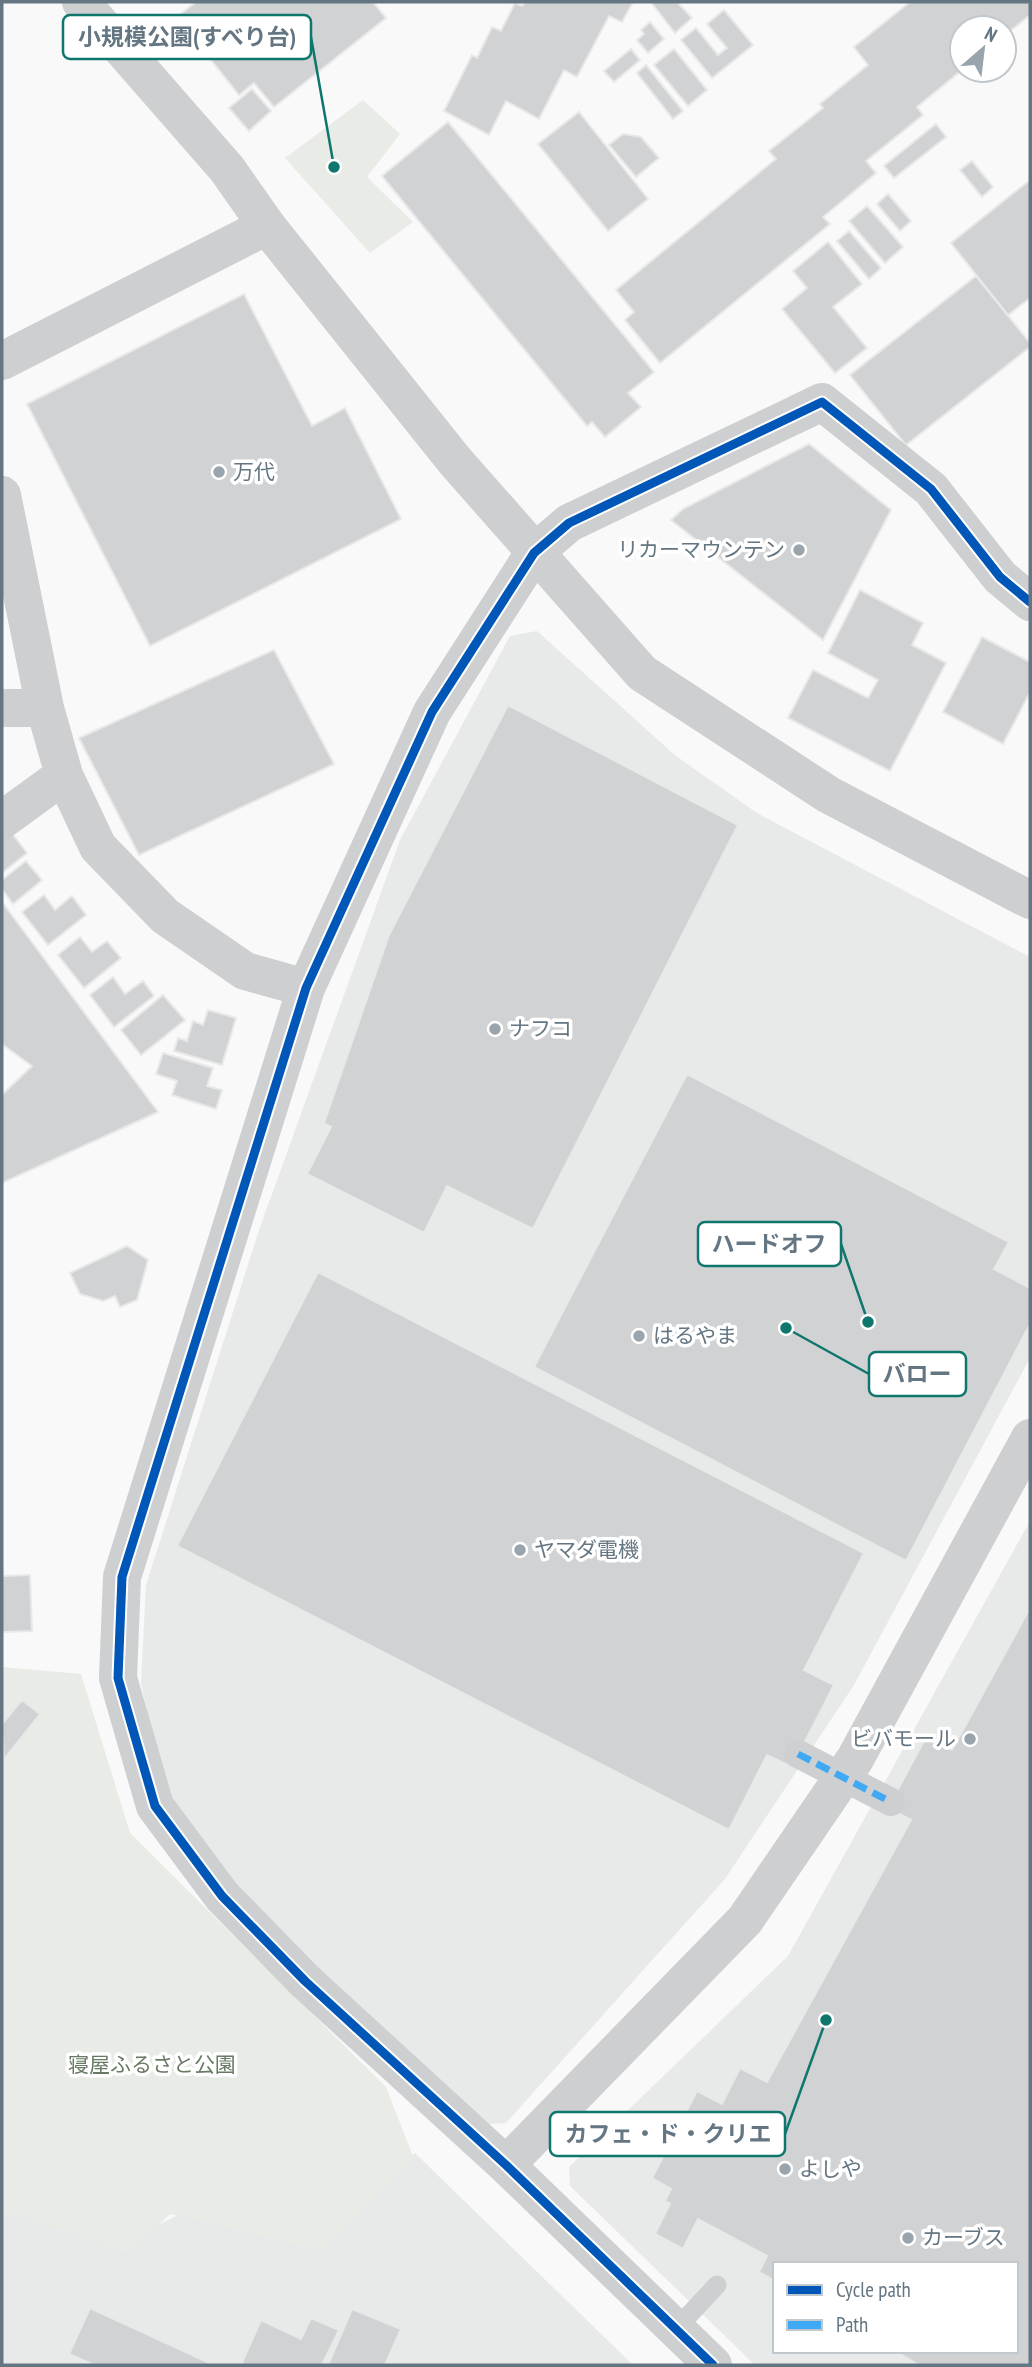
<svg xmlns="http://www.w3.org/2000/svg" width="1032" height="2367" viewBox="0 0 1032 2367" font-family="'PT Sans Narrow','Noto Sans JP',sans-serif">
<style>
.built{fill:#e8e9e9;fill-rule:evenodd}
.green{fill:#e8ebe6}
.building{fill:#d0d2d3;stroke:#e8e8e8;stroke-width:2}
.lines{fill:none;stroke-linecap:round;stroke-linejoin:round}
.service{stroke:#cecfd0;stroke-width:19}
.pedestrian{stroke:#cecfd0;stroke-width:28}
.minor{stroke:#cecfd0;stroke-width:38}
.tertiary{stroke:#cecfd0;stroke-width:38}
.quiet{stroke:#3fa9f5;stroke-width:7;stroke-dasharray:14 7;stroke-linecap:butt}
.cycleway-casing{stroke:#fff;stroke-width:13}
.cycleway{stroke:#0057b8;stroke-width:9}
.poi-dot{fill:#99a4ac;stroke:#fff;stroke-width:2.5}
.labels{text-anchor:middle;stroke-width:7;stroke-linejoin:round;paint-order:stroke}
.poi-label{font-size:21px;fill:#657683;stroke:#fff;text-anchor:start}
.park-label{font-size:21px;fill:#687a64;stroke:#fff}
.leader{fill:none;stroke:#0f766e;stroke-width:2.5}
.callout-dot{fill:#0f766e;stroke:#fff;stroke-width:2.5}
.callout{fill:#fff;stroke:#0f766e;stroke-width:2.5}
.callout-label{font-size:23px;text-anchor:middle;font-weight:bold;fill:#657683}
</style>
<rect width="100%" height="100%" fill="#f9f9f9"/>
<!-- built -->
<path class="built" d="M537,631L676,756L757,813L1030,957V1358L854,1685L725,1879L506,2123L477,2125L306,1963L203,1850L161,1780L141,1683L146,1585L259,1230L400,840L510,636Z
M1030,1521V2365H755L570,2186L569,2167L788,1956ZM775,2264H1016V2351H775Z
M415,2153L633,2365H2V2193L130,2239L178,2215L318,2245Z"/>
<!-- green -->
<path class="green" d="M363,100L400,134L367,177L413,222L370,253L285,158Z
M2,1667L81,1674L130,1833L386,2087L414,2159L321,2251L170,2214L129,2254L2,2210Z"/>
<!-- building -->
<path class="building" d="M196,2H373L386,18L274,107L254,83L239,95L177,17Z
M525,2H633L622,22L609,16L577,77L564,70L539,119L506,101L489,135L444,111L472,55L477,58L492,27L501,31L515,3L522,6Z
M651,2H677L692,18L675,33Z
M910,2H1030V15L1004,36V28H962V70L917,107L923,115L866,161L876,173L823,217L830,224L660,363L625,320L634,312L616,290L776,159L769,151L823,108L820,104L868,65L854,47Z
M724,10L753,45L712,78L681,40L696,28L718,55L727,48L707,24Z
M650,22L664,39L648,53L637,40L644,34L641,30Z
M631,49L640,60L614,82L604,71Z
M674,49L707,90L688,106L654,65Z
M646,65L683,111L673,119L637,73Z
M252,89L271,111L249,131L229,108Z
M579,112L648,199L608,231L538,144Z
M448,122L654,372L628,393L641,407L605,437L592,422L587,426L382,176Z
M936,124L946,137L894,178L884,166Z
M623,134L641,137L659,158L636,177L609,145Z
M972,161L993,187L982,197L960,170Z
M1030,180V298L1008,315L951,243Z
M888,194L911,221L900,231L877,204Z
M867,206L903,247L885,263L849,221Z
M849,231L881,268L869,279L837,241Z
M828,242L862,284L833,307L867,348L835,373L782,309L807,288L793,271Z
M976,276L1030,343V347L906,445L850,375Z
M244,294L312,426L345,408L401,519L150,646L27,404Z
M809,444L891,510L823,640L671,520L683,509Z
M860,590L923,623L912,645L946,663L890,771L788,718L813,670L868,698L878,680L828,653Z
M982,637L1030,662V692L1003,744L943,712Z
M274,650L334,764L139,855L79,738Z
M508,705L738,825L533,1229L447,1186L424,1233L307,1174L331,1127L324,1123L389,935Z
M10,831L27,853L2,873V838Z
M26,861L42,880L13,904L2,889V880Z
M44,895L55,910L72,896L86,915L48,945L22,912Z
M2,902L158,1112L2,1183V1095L32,1066L2,1044Z
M80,937L92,952L107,941L121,958L84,988L58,955Z
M113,977L125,994L143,981L154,996L114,1027L90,995Z
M163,995L185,1020L141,1055L121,1030Z
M208,1010L236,1018L222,1065L174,1051L178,1038L187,1041L193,1021L203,1025Z
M163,1053L213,1068L207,1086L222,1090L216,1109L172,1095L177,1081L156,1074Z
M687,1074L1009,1242L994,1269L1030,1288V1324L906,1561L534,1367Z
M127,1246L148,1260L137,1300L120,1307L115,1296L103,1301L80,1294L70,1273Z
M318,1272L864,1553L804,1670L834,1685L792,1767L767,1755L729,1830L177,1546Z
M30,1575L32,1631L2,1632V1576Z
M1030,1608V2365H919L895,2351H1016V2264H775V2281L759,2272L767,2256L698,2219L683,2249L655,2234L670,2204L665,2201L671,2189L652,2178L697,2091L722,2104L740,2068L767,2082L911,1820L888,1808L926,1737L952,1750Z
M22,1700L40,1714L4,1759L2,1724Z
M90,2308L214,2365H94L69,2354Z
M352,2309L401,2329L385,2365H328Z
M311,2318L339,2330L322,2365H241L261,2320L301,2339Z"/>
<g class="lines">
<!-- service -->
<path class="service" d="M676,2329L717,2285"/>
<!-- pedestrian -->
<path class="pedestrian" d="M798,1754L891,1802"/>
<!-- minor -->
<path class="minor" d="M2,361L267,226
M2,495L45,708L64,775L98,847L165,916L245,971L306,988
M2,708H45
M2,820L64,775
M506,2165L745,1920L855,1759L1030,1438
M713,2365L506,2165L305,1981L222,1896L155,1806L118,1678L122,1577L306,988L432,712L534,553L569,523L822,402L931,489L1000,577L1030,602"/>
<!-- tertiary -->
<path class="tertiary" d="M81,2L227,169L267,226L455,461L642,673L829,795L1030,900"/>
<!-- quiet -->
<path class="quiet" d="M798,1754L891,1802"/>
<defs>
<path id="cycleway" d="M713,2365L506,2165L305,1981L222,1896L155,1806L118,1678L122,1577L306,988L432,712L534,553L569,523L822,402L931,489L1000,577L1030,602"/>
</defs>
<!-- cycleway casing -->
<use href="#cycleway" class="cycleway-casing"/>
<!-- cycleway -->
<use href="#cycleway" class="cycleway"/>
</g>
<!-- markers -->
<g class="poi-dot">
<circle cx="219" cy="472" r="7"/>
<circle cx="799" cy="550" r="7"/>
<circle cx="495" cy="1029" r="7"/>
<circle cx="639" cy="1336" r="7"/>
<circle cx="520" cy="1550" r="7"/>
<circle cx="970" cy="1739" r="7"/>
<circle cx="785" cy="2169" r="7"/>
<circle cx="908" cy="2238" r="7"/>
</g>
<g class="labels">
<!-- poi labels -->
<g class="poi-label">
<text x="233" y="479">万代</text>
<text x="785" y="557" text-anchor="end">リカーマウンテン</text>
<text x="509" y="1036">ナフコ</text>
<text x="653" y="1343">はるやま</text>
<text x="534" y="1557">ヤマダ電機</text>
<text x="956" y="1746" text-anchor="end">ビバモール</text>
<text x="799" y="2176">よしや</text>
<text x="922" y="2245">カーブス</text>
</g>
<!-- park labels -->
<g class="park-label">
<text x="152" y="2072">寝屋ふるさと公園</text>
</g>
</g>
<!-- callouts -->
<path class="leader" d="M334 167L311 37M868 1322L841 1244M786 1328L869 1374M826 2020L785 2134"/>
<g class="callout-dot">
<circle cx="334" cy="167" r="7"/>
<circle cx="868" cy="1322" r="7"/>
<circle cx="786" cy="1328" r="7"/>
<circle cx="826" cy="2020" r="7"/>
</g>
<g class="callout">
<rect x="63" y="15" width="248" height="44" rx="7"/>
<rect x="698" y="1222" width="143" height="44" rx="7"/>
<rect x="869" y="1352" width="97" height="44" rx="7"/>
<rect x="550" y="2112" width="235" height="44" rx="7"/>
</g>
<g class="callout-label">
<text x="187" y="45">小規模公園(すべり台)</text>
<text x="769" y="1252">ハードオフ</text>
<text x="917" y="1382">バロー</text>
<text x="668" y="2142">カフェ・ド・クリエ</text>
</g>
<!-- border -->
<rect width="1032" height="2367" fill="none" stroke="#657683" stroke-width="7"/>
<!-- legend -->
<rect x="773" y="2262" width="245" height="91" fill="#ffffff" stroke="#c1c8cd" stroke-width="2"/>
<rect x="787" y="2285" width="35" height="10" fill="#0057b8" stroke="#c1c8cd" stroke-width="2"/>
<text x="836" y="2297" font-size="21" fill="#657683">Cycle path</text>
<rect x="787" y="2320" width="35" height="10" fill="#3fa9f5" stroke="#c1c8cd" stroke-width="2"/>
<text x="836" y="2332" font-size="21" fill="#657683">Path</text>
<!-- north arrow -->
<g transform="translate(983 49) rotate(28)"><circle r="33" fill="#ffffff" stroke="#c1c8cd" stroke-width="2"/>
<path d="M0-5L12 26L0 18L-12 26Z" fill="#99a4ac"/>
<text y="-10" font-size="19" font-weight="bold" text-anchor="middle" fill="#657683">N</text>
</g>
</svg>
